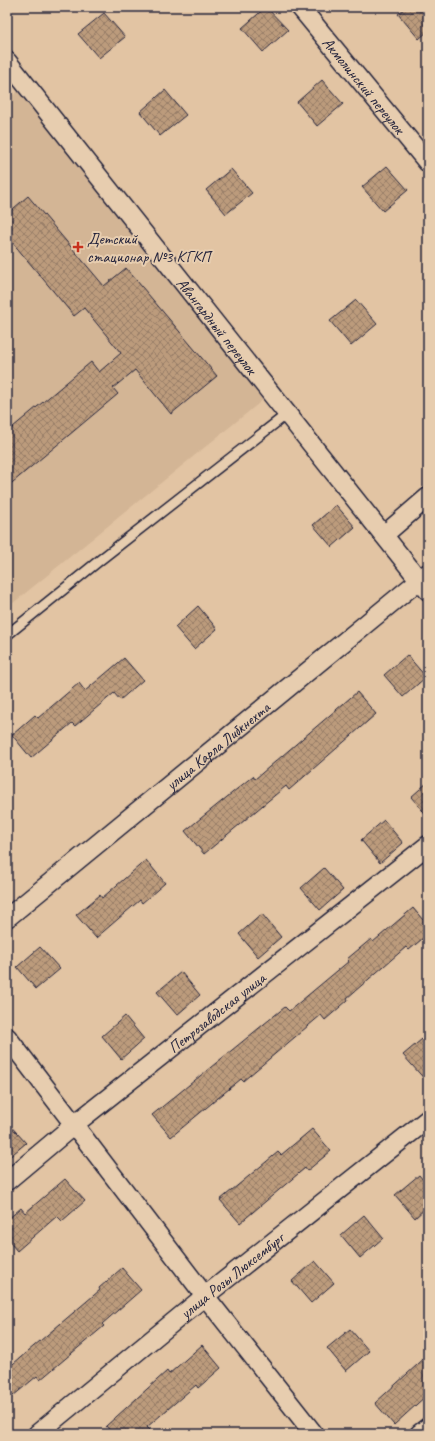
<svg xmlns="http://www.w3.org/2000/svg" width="435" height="1441" viewBox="0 0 435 1441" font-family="Caveat,sans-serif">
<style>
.built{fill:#d3b595}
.building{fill:url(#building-cross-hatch);stroke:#22223b}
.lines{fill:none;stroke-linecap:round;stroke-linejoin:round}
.service-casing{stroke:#22223b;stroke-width:12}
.minor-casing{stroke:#22223b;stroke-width:21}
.service{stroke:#e7cdaf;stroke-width:9}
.minor{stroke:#e7cdaf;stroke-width:18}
.poi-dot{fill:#c8321e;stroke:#e7cdaf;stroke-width:1.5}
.labels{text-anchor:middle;stroke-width:4;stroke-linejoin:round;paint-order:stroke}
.street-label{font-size:16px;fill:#22223b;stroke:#e7cdaf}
.poi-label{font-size:16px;fill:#22223b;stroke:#e7cdaf;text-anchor:start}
</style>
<defs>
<pattern id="building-cross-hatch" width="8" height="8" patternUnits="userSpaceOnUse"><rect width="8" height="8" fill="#bc9b7c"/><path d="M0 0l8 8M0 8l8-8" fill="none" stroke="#987e67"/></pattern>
</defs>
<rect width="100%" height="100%" fill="#e2c4a3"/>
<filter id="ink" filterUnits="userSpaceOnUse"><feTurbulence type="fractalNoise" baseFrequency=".025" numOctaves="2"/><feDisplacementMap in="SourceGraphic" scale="8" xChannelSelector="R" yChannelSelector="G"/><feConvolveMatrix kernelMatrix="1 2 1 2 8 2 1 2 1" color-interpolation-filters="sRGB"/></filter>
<g filter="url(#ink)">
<!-- built -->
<path class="built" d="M21,89L269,395L7,608V100Z"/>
<!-- building -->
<path class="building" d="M266,7L288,30L263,52L242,28Z
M406,7H428V31L419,39L398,14Z
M104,13L125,37L99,58L78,34Z
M322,80L343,104L317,126L297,102Z
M165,90L186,115L160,136L140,112Z
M387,166L408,190L383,211L362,187Z
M231,169L252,193L226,214L206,190Z
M28,196L104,286L126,268L217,376L171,414L135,370L113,388L118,394L7,487V432L91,362L99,372L121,353L84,308L74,316L7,236V214Z
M356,300L377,324L351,346L330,321Z
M336,505L355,527L332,547L313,525Z
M198,606L217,629L194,649L175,627Z
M407,655L426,677L403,697L384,675Z
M124,658L143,680L120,700L114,693L75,726L72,723L31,758L12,735L35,715L38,718L79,683L85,691Z
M357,692L376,714L289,790L286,786L204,854L185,831L253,776L255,779Z
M428,782V817L411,797Z
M384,820L403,843L380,863L361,840Z
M146,860L165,883L142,903L140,900L96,938L76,915L100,895L102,898Z
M324,868L343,890L320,910L301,888Z
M413,908L428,926V934L409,950L406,947L347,998L348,1000L325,1020L321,1015L243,1081L241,1079L171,1137L152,1115L285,1007L289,1011L349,961L347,959L371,939L373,942Z
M262,914L281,937L258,957L239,934Z
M40,947L60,969L36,989L17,967Z
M181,972L200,995L177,1015L157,992Z
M125,1016L144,1039L121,1059L102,1036Z
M428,1034V1083L403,1055Z
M7,1122L26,1143L7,1159Z
M312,1129L331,1151L307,1171L305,1168L240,1223L220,1200L278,1152L281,1155Z
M419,1175L428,1186V1206L415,1218L395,1195Z
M65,1179L85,1201L62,1221L57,1216L17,1251L7,1239V1220L21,1208L25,1213Z
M364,1215L383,1238L360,1258L341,1235Z
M315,1261L334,1283L311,1303L292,1281Z
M122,1268L141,1290L102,1324L104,1326L40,1380L37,1376L7,1401V1369L100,1290L99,1288Z
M350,1329L369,1351L346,1371L327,1348Z
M202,1345L221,1368L198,1388L196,1385L147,1427L154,1434H113L106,1426L167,1371L169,1374Z
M428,1355V1394L394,1425L375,1403Z"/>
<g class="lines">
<defs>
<path id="service" d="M7,635L100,560L287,414"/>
<g id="minor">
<path id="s1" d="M300,7L428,163"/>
<path id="s2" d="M7,61L428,591"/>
<path d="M384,535L428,497"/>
<path id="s3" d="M7,918L428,573"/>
<path d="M7,1037L205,1296L314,1434"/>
<path id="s4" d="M7,1181L75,1124L428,845"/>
<path id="s5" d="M37,1434L205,1296L428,1119"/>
<path d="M419,1434L428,1427"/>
</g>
</defs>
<!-- service casing -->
<use href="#service" class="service-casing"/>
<!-- minor casing -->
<use href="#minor" class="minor-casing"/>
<!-- service -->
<use href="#service" class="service"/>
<!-- minor -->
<use href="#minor" class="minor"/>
</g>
</g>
<!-- markers -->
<path class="poi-dot" d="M76 241h4v4h4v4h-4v4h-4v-4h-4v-4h4z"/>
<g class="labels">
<!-- street labels -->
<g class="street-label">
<text dy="6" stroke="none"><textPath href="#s1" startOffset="101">Акмолинский переулок</textPath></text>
<text dy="6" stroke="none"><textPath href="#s2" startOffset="338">Авангардный переулок</textPath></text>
<text dy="6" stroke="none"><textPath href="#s3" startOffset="272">улица Карла Либкнехта</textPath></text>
<text dy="6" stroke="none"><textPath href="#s4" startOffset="269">Петрозаводская улица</textPath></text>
<text dy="6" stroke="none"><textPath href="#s5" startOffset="251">улица Розы Люксембург</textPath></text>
</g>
<!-- poi labels -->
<g class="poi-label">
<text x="87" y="244">Детский<tspan x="87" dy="18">стационар №3 КГКП</tspan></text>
</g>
</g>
<!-- margin -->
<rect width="435" height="1441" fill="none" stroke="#e7cdaf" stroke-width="24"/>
<rect x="12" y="12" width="411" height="1417" fill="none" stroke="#22223b" stroke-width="1.5" filter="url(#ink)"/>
</svg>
